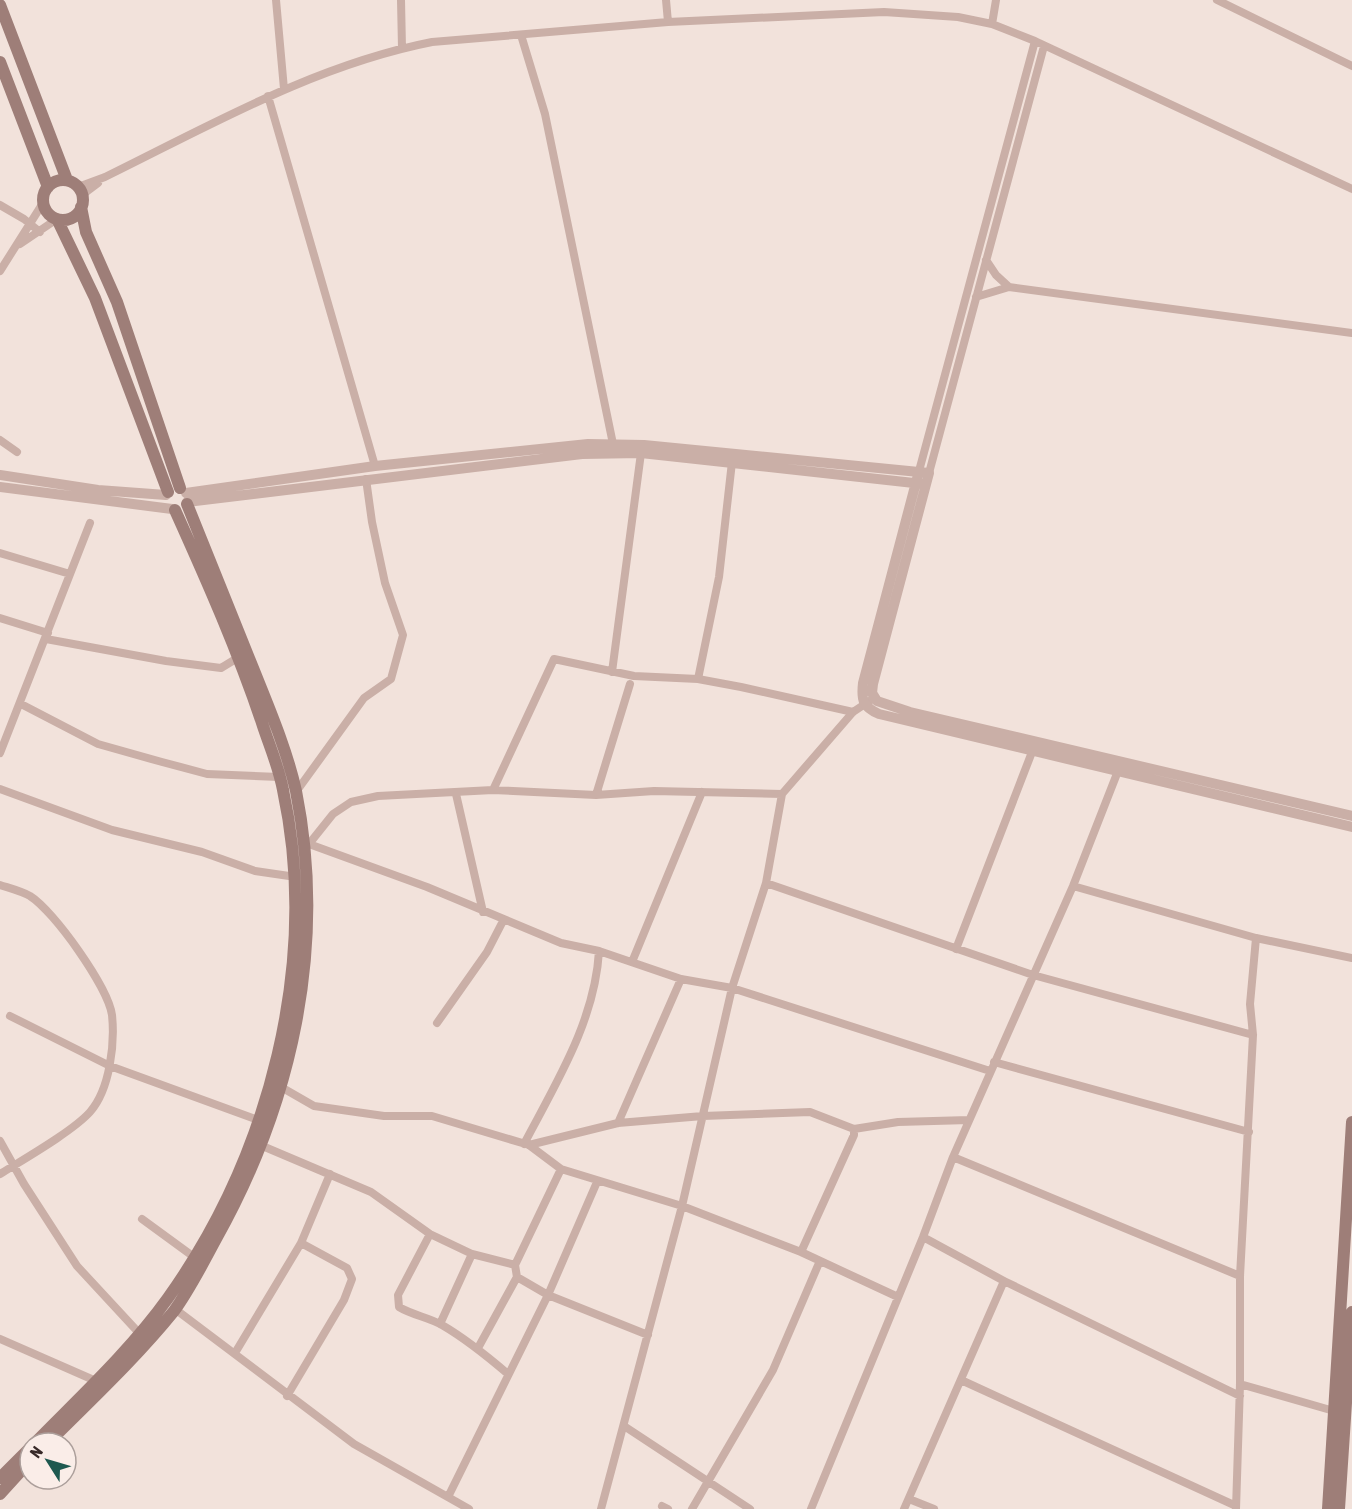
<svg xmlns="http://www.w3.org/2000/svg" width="1352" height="1509" viewBox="0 0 1352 1509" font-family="'Asap Condensed',sans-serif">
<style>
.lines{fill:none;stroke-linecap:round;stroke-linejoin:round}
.minor{stroke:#caafa7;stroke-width:8}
.tertiary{stroke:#caafa7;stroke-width:10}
.secondary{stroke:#9e7e78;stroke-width:12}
</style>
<rect width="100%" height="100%" fill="#f2e2db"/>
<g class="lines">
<!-- minor -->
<path class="minor" d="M276,0L284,89
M401,0L402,48
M666,0L668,22
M1217,0L1352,66
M992,24L996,0
M521,35L545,114L613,444
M268,96L375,466
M78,187L105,177C211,125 315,65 432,42L668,22L884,12L958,17L992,24L1035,41L1352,189
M82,195L98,183
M0,205L24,219L40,232
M20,244L57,219
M986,260L996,275L1009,287
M0,271L43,203
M976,297L1009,287L1352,333
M0,440L17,452
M919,471L1035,41
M929,473L1044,46
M0,553L70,574
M0,618L48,633
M46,639L166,661L221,668L239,657
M612,672L641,453
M698,679L719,577L732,462
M21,704L98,744L162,762L207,774L279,777
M0,753L90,523
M0,789L112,830L202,852L255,871L296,877
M493,790L554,659L634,676L698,679L741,687L853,712
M296,792L364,698L391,679L403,635L385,583L372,522L366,479
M456,794L483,912
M596,795L630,684
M306,844H309L333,814L351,802L378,796L493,790L596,795L654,791L782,794
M309,844L427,887L561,943L599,951L681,979L732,988L990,1071
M766,883L1033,975L1253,1035
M0,885C9,888 21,891 30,896C54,911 108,987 112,1015C115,1044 110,1089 90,1112C73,1131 24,1159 0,1174
M1073,886L1256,938L1352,958
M956,949L1032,752
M632,962L702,792
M10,1016L110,1066L258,1120
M437,1023L487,952L503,921
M994,1062L1249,1132
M281,1087L314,1106L384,1116H432L529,1145L561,1169L682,1206L801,1252L898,1297
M618,1123L681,979
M0,1141L24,1184L77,1266L139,1333
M524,1144C556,1083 595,1021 599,951
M260,1145L371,1192L430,1234L472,1254L515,1265L517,1277L548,1295L648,1335
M529,1145L618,1123L703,1116L810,1112L854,1129L898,1122L969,1120
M953,1157L1240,1276
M142,1219L194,1257
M430,1234L398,1295L399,1307C412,1315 428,1317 442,1325C466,1339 487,1356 508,1374
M923,1237L1004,1281L1240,1396
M801,1252L854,1135V1129
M515,1265L561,1169
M175,1309L354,1444L469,1509
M440,1324L472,1254
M0,1339L96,1381
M478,1348L517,1277
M235,1353L301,1243L330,1174
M961,1380L1236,1506
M1240,1384L1334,1411
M287,1396L344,1300L352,1279L347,1268L301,1243
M624,1426L750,1509
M448,1497L548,1295L597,1182
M909,1499L934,1509
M662,1506L668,1509
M601,1509L682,1206L732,988L766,883L782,794L853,712L874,698
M692,1509L773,1370L819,1263
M811,1509L923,1237L953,1157L1073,886L1118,771
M904,1509L1004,1281
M1236,1509L1240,1384V1276L1253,1035L1250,1004L1256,938"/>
<!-- tertiary -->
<path class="tertiary" d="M919,471L863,683C861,700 863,707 879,714L1352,827
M0,475L98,490L166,495
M0,487L172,509
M186,493L375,466L588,444L644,445L929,473L873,684L872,693L877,701L910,712L1352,816
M187,502L582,454L641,453L923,484"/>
<!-- secondary -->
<path class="secondary" d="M0,5L67,180
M0,62L48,187
M43 200a20 20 0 1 1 40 0a20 20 0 1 1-40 0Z
M81,207L86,232L117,302L180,488
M57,219L95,298L168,492
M35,1443C80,1397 130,1351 168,1298C270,1155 320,962 283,790C279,768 270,747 263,726C238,651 207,581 175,510
M48,1443C91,1400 136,1358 174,1311C190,1289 203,1263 216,1239C292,1103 327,946 296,791C287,750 269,708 253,668C231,613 209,559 187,504
M0,1478L30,1448
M0,1494L30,1461
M1328,1509L1352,1122
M1339,1509L1352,1312"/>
</g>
<!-- north arrow -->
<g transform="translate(48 1461) rotate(307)"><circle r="28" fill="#faede8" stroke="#ac9f9b" stroke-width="1.5"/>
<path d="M0-4.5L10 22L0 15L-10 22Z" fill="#1d584f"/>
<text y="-9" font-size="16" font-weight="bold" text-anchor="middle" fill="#372928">N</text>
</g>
</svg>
